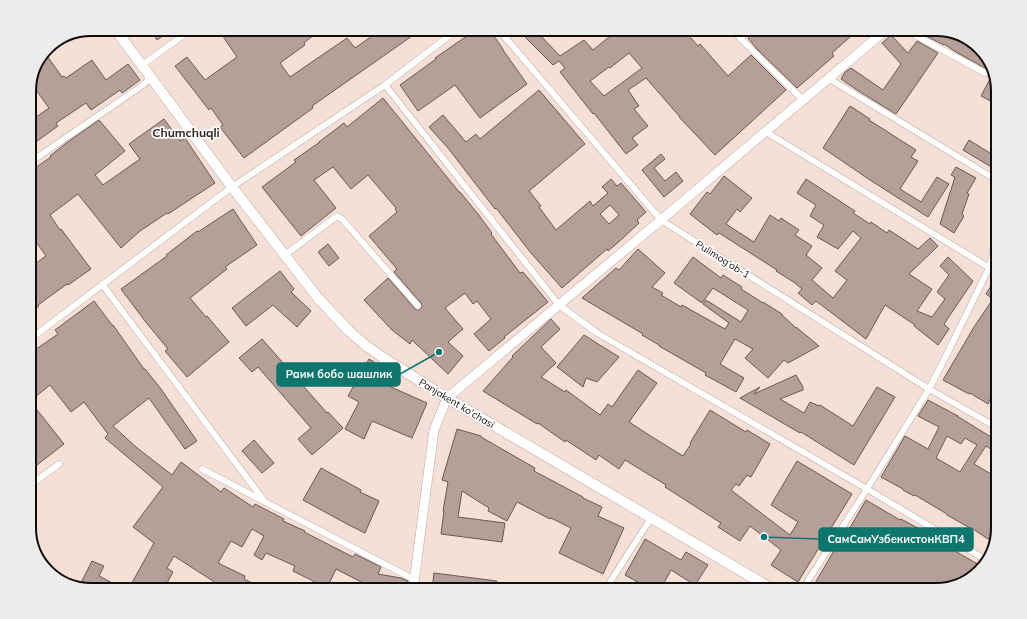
<svg xmlns="http://www.w3.org/2000/svg" width="1027" height="619" viewBox="0 0 1027 619" font-family="Mulish,sans-serif">
<style>
.building{fill:#b4a098;stroke:#6a5851;fill-rule:evenodd}
.lines{fill:none;stroke-linecap:round;stroke-linejoin:round}
.street-casing{stroke:#bda9a0;stroke-width:7}
.secondary-casing{stroke:#bda9a0;stroke-width:10}
.primary-casing{stroke:#bda9a0;stroke-width:11}
.street{stroke:#fff;stroke-width:6}
.secondary{stroke:#fff;stroke-width:9}
.primary{stroke:#fff;stroke-width:10}
.labels{text-anchor:middle;stroke-width:3.5;stroke-linejoin:round;paint-order:stroke}
.street-label{font-size:10px;fill:#130d0a;stroke:#fff}
.quarter-label{font-size:12px;font-weight:bold;fill:#362620;stroke:#fff}
.rim{fill:none;stroke:#130d0a;stroke-width:2}
.leader{fill:none;stroke:#0f766e;stroke-width:1.5}
.callout-dot{fill:#0f766e;stroke:#fff;stroke-width:1.5}
.callout{fill:#0f766e;stroke:#0f766e;stroke-width:1.5}
.callout-label{font-size:11px;text-anchor:middle;font-weight:bold;fill:#fff}
</style>
<rect width="100%" height="100%" fill="#f5e0d7"/>
<!-- building -->
<path class="building" d="M150,29H173L157,40Z
M218,29H321L304,43L305,45L280,63L290,77L347,38L355,48L382,29H422L312,106L313,108L244,158L220,127L223,125L211,108L209,110L175,66L187,57L205,80L237,57Z
M477,29H489L503,49V50L527,84L480,118L455,85L418,111L400,85L436,59L435,58Z
M517,29H545L539,34L560,56L584,40L593,50L615,32L612,29H683L698,46L700,44L728,76L751,55L786,90L715,155L679,117H680L646,78L628,90L639,106L634,109L648,126L632,138L638,145L626,154L594,113L593,114L560,72L565,68L559,61L553,65ZM629,53L642,68L604,96L590,81L609,67L610,68Z
M754,29H823L828,35L835,29H859L832,53L834,56L797,88L757,49L748,38L749,37H748L753,32Z
M925,29H936L945,31L955,38L957,35L967,37L990,60L985,68L956,52L944,44V45L922,34Z
M891,35L908,53L917,41L938,53L896,114L857,90L841,79L845,72L851,68L883,90L901,64L882,43Z
M45,53L62,77L64,76L66,78L92,60L106,80L128,64L140,80L122,93L120,90L91,110L86,103L56,123L58,126L33,144L32,142L29,144V122L49,108L31,83Z
M994,74L998,87V105L981,96L992,75Z
M539,90L585,144L529,191L541,206L539,207L556,230L590,201L593,206L608,193L602,187L611,179L617,186L621,183L646,212L637,220L639,223L622,239L608,251L607,249L562,288L531,253L496,208L495,209L448,148L429,127L443,115L466,142L476,134L480,139ZM610,205L619,215L609,224L600,214Z
M383,98L459,192H460L478,214L492,233L491,234L520,273L523,272L548,302L504,337L505,338L489,351L474,334L491,319L477,301L473,304L465,293L445,308L463,329L448,342L463,356L448,374L412,340L410,344L392,330L364,300L388,278L415,309L419,310L422,307L421,303L394,272L397,269L369,236L397,212L395,209L396,208L368,175L351,189L333,167L314,180L336,208L301,236L262,187L296,162L294,160L320,142H319L344,123L347,127Z
M850,106L870,119L869,120L916,150L911,157L918,161L900,189L921,202L937,177L949,184L928,217L870,180L823,148Z
M164,119L180,141L185,138L215,183L168,214L167,213L140,231L121,248L78,194L50,215L60,230L61,229L91,269L68,285L67,284L38,305L39,306L29,313V268L46,256L34,239L29,242V172L51,157L50,156L65,144L99,120L125,151L95,175L103,185L140,159L129,144Z
M969,140L998,158V171L963,150Z
M661,154L665,159L654,168L665,181L676,172L683,181L664,197L642,170Z
M956,167L976,178L967,193L969,194L962,214L964,216L954,233L940,224L955,177L951,175Z
M724,176L752,198L740,212L737,209L726,224L754,242L770,215L779,221L781,218L799,230L795,235L812,246L806,255L822,268L812,280L833,298L847,280L835,271L861,238L853,231L838,249L817,237L824,225L810,216L816,205L797,193L806,179L855,211L853,213L870,224L871,222L887,233L889,230L918,249L930,238L938,246L909,274L932,289L917,311L932,317L945,299L937,292L949,275L940,266L948,257L973,281L944,324L949,329L938,345L914,326L915,325L885,305L866,339L816,301L812,305L798,293L802,289L795,283L776,271L777,270L719,233L717,235L690,214L707,192L710,194Z
M233,209L257,245L225,267L227,269L190,298L206,317L207,316L229,342L187,377L165,351L168,349L145,321L121,289L167,256L166,255L197,231L198,232Z
M328,244L339,258L329,266L318,252Z
M638,249L665,273L652,287L663,293L661,295L681,307L682,305L725,329L729,323L703,304L706,300L741,322L748,310L713,288L702,303L674,283L693,257L721,278L723,275L742,287L741,289L763,303V302L782,314V315L796,328V327L819,346L788,363L784,360L768,378L745,358L753,349L735,339L720,364L744,378L736,392L705,375L706,373L659,346V345L642,335L643,334L582,298L616,268L619,270Z
M280,271L294,289L291,292L311,311L297,327L273,305L246,326L232,308Z
M991,286L998,290V369L992,378L998,381V401L991,397L988,404L970,393L969,394L943,380L974,327L993,299L986,294Z
M94,301L112,325H113L144,369H145L161,389L197,441L185,449L149,398L113,426L136,447L172,475L181,462L221,492L224,488L253,507L255,504L284,519L283,521L305,531L304,532L353,557L355,554L381,567L378,574L401,578L408,581L407,590H386L387,586L373,583L371,587L336,569L327,588L293,571L295,566L266,553L262,560L254,555L264,536L252,529L242,547L231,541L218,563L245,576L244,579L266,590H212L216,583L174,556L167,568L173,572L167,583L182,590H128L154,543L133,527L163,487L105,438L108,434L84,402L71,412L50,385L30,401L64,444L37,465L36,463L29,469V354L58,334L55,330Z
M551,319L560,329L541,347L556,363L541,377L565,392L566,390L600,415L608,404L612,407L638,370L657,383L629,422L649,435L683,456L691,444L690,443L710,410L746,432L747,430L770,444L751,477L747,475L739,486L736,484L731,490L790,535L798,522L771,505L797,461L852,494L798,582L771,565L781,550L750,526L740,541L718,527L721,523L665,487L666,485L625,460L619,469L599,455L596,460L566,440L565,442L538,423L537,424L483,391L513,357L512,356Z
M584,335L619,357L597,382L586,378L583,387L557,367Z
M262,339L327,413L328,412L343,428L312,455L298,439L311,428L258,367L252,372L239,358Z
M369,359L397,376L391,387L427,403L412,438L372,421L364,439L345,429L359,402L348,396Z
M796,375L803,387V390L780,399L804,413L810,402L819,406L820,405L853,426L877,387L895,397L854,465L801,432L800,433L740,398L760,387L754,394Z
M928,400L958,416H957L991,437V438L998,443V454L986,446L974,464L991,474L998,464V529L994,542L991,540V541L970,527V528L947,515V514L915,495L914,496L903,490V489L881,477L905,436L928,449L939,427L918,416ZM947,436L961,444L965,438L977,445L960,472L936,458Z
M457,429L481,436V437L535,468L534,471L583,497V498L602,507L598,516L624,528L603,574L559,553L571,528L551,518L550,519L517,502L507,521L488,511L489,508L462,491L458,517L505,523L502,542L441,534L444,511H443L448,482L442,480Z
M254,440L274,463L262,473L242,451Z
M321,468L361,490L360,492L379,501L365,533L347,524L303,500Z
M866,500L900,520L901,519L944,542L943,544L981,566L978,571L967,582L937,590H811L835,549L837,550Z
M645,539L681,560L686,552L708,565L695,585L671,570L660,590H652L625,575Z
M33,543L54,569L50,572L37,559Z
M92,561L104,566L99,576L126,590H100L82,581Z
M434,573L497,581L496,590H432Z"/>
<g class="lines">
<defs>
<path id="street" d="M498,29L661,220L929,389L998,428
M733,29L740,38L803,100
M904,29L985,73L993,70
M740,38L750,29
M142,65L192,29
M828,78L998,181
M385,85L559,305L597,333L867,489L988,561
M766,132L998,273
M29,163L143,85L151,77
M285,255L337,216L342,219L418,306
M102,284L265,502
M29,340L232,187L385,85L458,29
M202,469L415,580
M29,486L59,464
M605,590L651,518
M802,590L867,489L929,389L945,358L989,268L998,234"/>
<path id="secondary" d="M413,590L434,430L447,398L661,220L887,29"/>
<path id="primary" d="M115,29L232,187L318,298L349,331L365,345L382,357L447,398L774,590"/>
</defs>
<!-- street casing -->
<use href="#street" class="street-casing"/>
<!-- secondary casing -->
<use href="#secondary" class="secondary-casing"/>
<!-- primary casing -->
<use href="#primary" class="primary-casing"/>
<!-- street -->
<use href="#street" class="street"/>
<!-- secondary -->
<use href="#secondary" class="secondary"/>
<!-- primary -->
<use href="#primary" class="primary"/>
</g>
<g class="labels">
<!-- street labels -->
<g class="street-label">
<text transform="translate(723 259) rotate(32)" y="4">Pulimog’ob-1</text>
<text transform="translate(457 403) rotate(31)" y="4">Panjakent ko'chasi</text>
</g>
<!-- quarter labels -->
<g class="quarter-label">
<text x="186" y="137">Chumchuqli</text>
</g>
</g>
<!-- crop -->
<path d="M0 0H1027V619H0ZM91 36H936A55 55 0 0 1 991 91V528A55 55 0 0 1 936 583H91A55 55 0 0 1 36 528V91A55 55 0 0 1 91 36Z" fill="#ececeb" fill-rule="evenodd"/>
<path class="rim" d="M91 36H936A55 55 0 0 1 991 91V528A55 55 0 0 1 936 583H91A55 55 0 0 1 36 528V91A55 55 0 0 1 91 36Z"/>
<!-- callouts -->
<path class="leader" d="M439 352L400 374M764 537L819 539"/>
<g class="callout-dot">
<circle cx="439" cy="352" r="4"/>
<circle cx="764" cy="537" r="4"/>
</g>
<g class="callout">
<rect x="277" y="363" width="123" height="23" rx="4"/>
<rect x="819" y="528" width="154" height="23" rx="4"/>
</g>
<g class="callout-label">
<text x="339" y="378">Раим бобо шашлик</text>
<text x="896" y="543">СамСамУзбекистонКВП4</text>
</g>
</svg>
